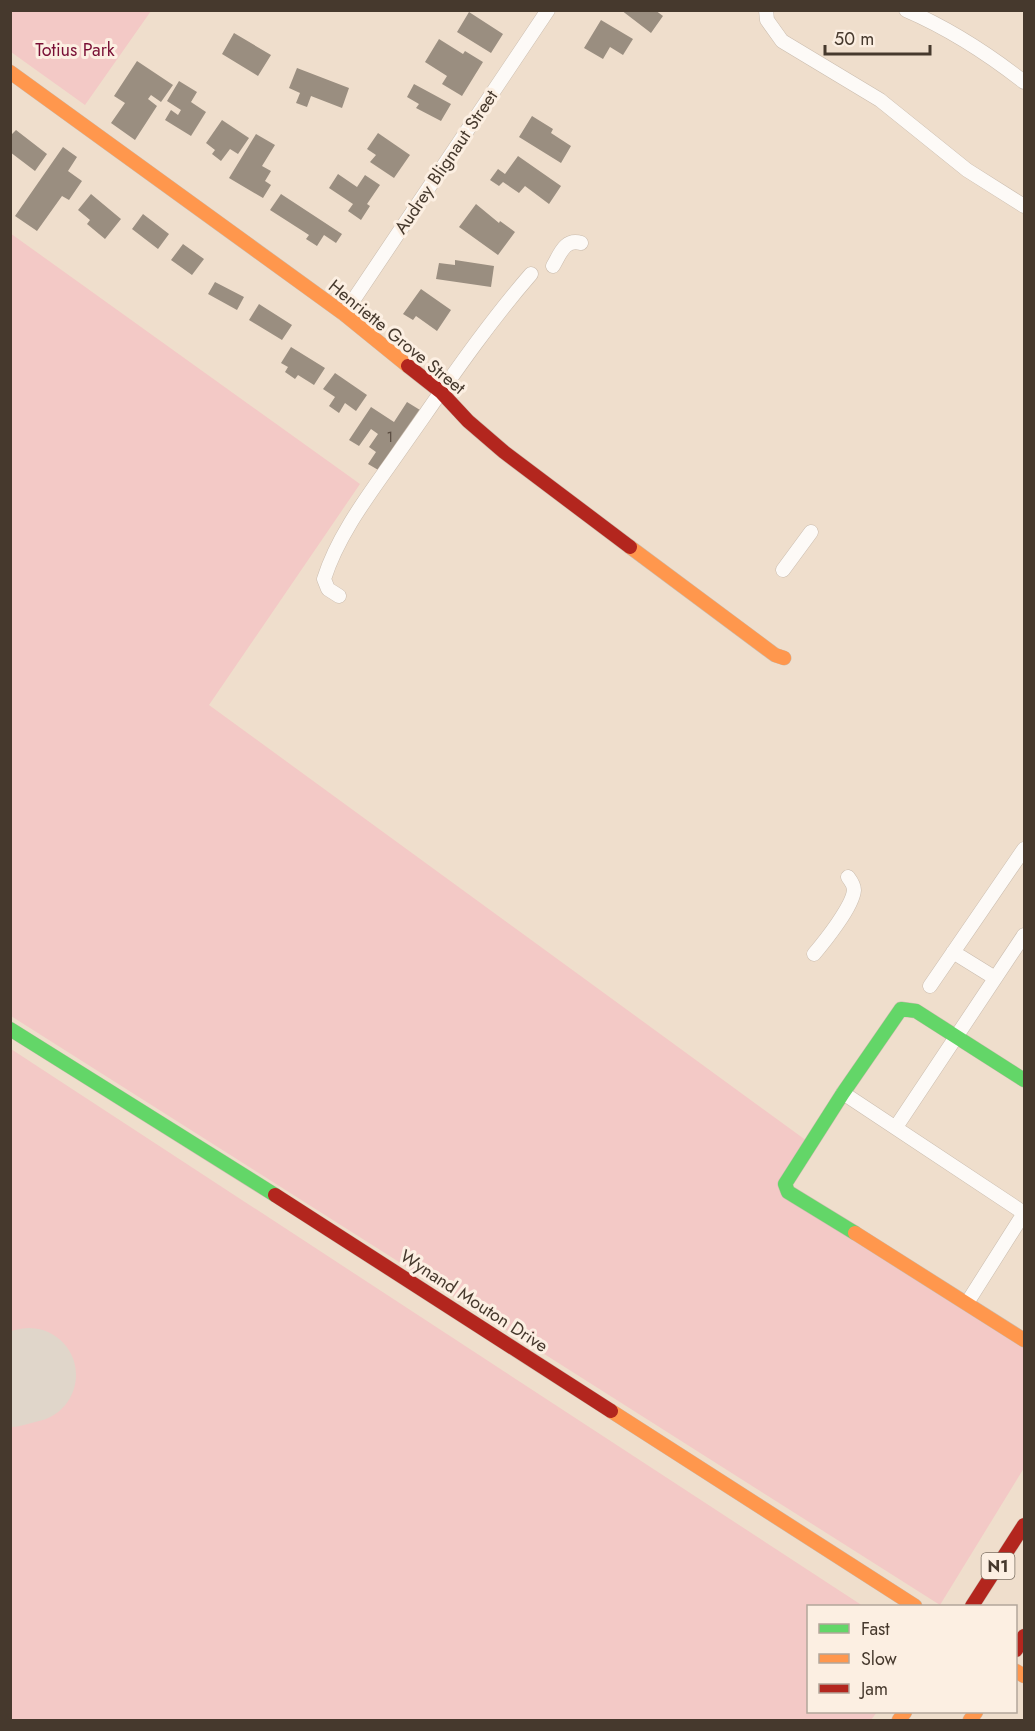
<svg xmlns="http://www.w3.org/2000/svg" width="1035" height="1731" viewBox="0 0 1035 1731" font-family="Jost,sans-serif">
<style>
.green{fill:#f3c9c6}
.lines{fill:none;stroke-linecap:round;stroke-linejoin:round}
.runway{stroke:#e0d6ca;stroke-width:94}
.building{fill:#9a8e80}
.street-casing{stroke:#cabcae;stroke-width:15}
.fast-casing{stroke:#cabcae;stroke-width:15}
.slow-casing{stroke:#cabcae;stroke-width:15}
.jam-casing{stroke:#cabcae;stroke-width:15}
.street{stroke:#fdfaf7;stroke-width:14}
.fast{stroke:#63d668;stroke-width:14}
.slow{stroke:#ff974d;stroke-width:14}
.jam{stroke:#b3261e;stroke-width:14}
.labels{text-anchor:middle;stroke-width:6;stroke-linejoin:round;paint-order:stroke}
.number-label{font-size:15px;fill:#5b4e42}
.shield{fill:#fcefe2;stroke:#7d7063;stroke-width:1.5}
.shield-label{font-size:16px;font-weight:bold;fill:#46392d}
.park-label{font-size:18px;fill:#790f35;stroke:#fcefe2}
.street-label{font-size:18px;fill:#46392d;stroke:#fcefe2}
</style>
<rect width="100%" height="100%" fill="#efdecc"/>
<!-- green -->
<path class="green" d="M11,10H151V11L85,105L11,52Z
M10,233L360,484L209,705L807,1141L779,1186L1024,1341V1468L940,1605L11,1016Z
M11,1049L863,1606H808V1712H877L871,1720H11Z"/>
<g class="lines">
<!-- runway -->
<path class="runway" d="M10,1380L29,1375"/>
</g>
<!-- building -->
<path class="building" d="M621,10H655L663,16L651,33Z
M469,12L503,34L491,53L457,32Z
M601,20L633,39L623,55L610,47L603,59L584,48Z
M234,33L271,55L258,76L222,54Z
M439,39L463,54L465,51L483,62L462,96L442,84L447,76L425,62Z
M137,61L173,85L161,102L151,95L148,99L157,106L135,140L111,123L125,103L114,96Z
M297,68L349,88L342,108L311,96L307,107L296,103L300,93L289,88Z
M179,81L197,92L191,102L206,112L191,136L165,120L171,110L178,115L181,110L167,101Z
M414,84L451,104L441,121L416,108L419,104L407,97Z
M532,116L553,129L551,133L571,146L561,163L519,137Z
M222,120L249,138L238,154L230,149L221,161L212,154L215,150L206,143Z
M16,130L47,154L35,171L10,152V136Z
M378,133L410,155L394,178L370,162L376,155L367,149Z
M256,134L275,145L262,166L271,171L265,181L271,185L263,198L229,178Z
M63,147L77,157L68,171L82,181L69,200L62,196L37,231L15,216Z
M518,156L561,186L549,204L525,186L519,193L503,182L499,186L490,180L498,169L505,174Z
M338,174L357,187L365,175L380,185L367,204L370,206L361,220L348,211L353,204L329,188Z
M91,194L121,219L105,239L87,224L90,220L78,210Z
M281,194L342,234L336,243L324,235L317,246L306,239L309,235L270,210Z
M476,204L499,223L500,221L515,232L498,255L459,227Z
M143,214L169,234L158,249L132,229Z
M183,244L204,259L192,275L171,260Z
M455,260L494,266L491,287L436,279L439,263L455,265Z
M215,282L244,297L237,310L208,294Z
M421,289L451,310L437,331L416,316L413,320L403,314Z
M259,304L292,325L282,340L249,320Z
M291,347L325,368L314,385L298,375L295,379L285,372L288,367L281,363Z
M335,373L367,395L356,411L345,403L339,413L329,406L335,397L323,389Z
M407,402L420,410L380,471L368,464L376,452L369,447L378,434L371,429L359,446L349,440L371,407L394,422Z"/>
<g class="lines">
<defs>
<path id="street" d="M766,10L767,20L782,41L880,100L967,170L1024,206
M906,10C950,29 987,53 1024,82
M553,266C560,254 565,238 581,243
M344,314L548,10
M783,570L811,532
M339,596L328,589L324,579C339,531 375,487 403,446C444,388 484,328 531,274
M953,952L995,978
M814,954C825,941 853,906 854,890C854,885 851,881 848,877
M930,986L1024,849
M843,1093L1024,1213L967,1303
M896,1127L1024,935"/>
<path id="fast" d="M10,1029L275,1195
M855,1233L788,1192L785,1184L843,1093L901,1009L916,1011L1024,1080"/>
<path id="slow" d="M10,72L344,314L408,366
M630,547L775,655L784,658
M855,1233L1024,1340
M611,1411L915,1606
M1016,1671L1024,1676
M899,1720L905,1712
M970,1720L976,1712"/>
<path id="jam" d="M408,366L441,392L468,421L504,452L630,547
M275,1195L611,1411
M972,1606L1024,1525
M1016,1650L1024,1636"/>
</defs>
<!-- street casing -->
<use href="#street" class="street-casing"/>
<!-- fast casing -->
<use href="#fast" class="fast-casing"/>
<!-- slow casing -->
<use href="#slow" class="slow-casing"/>
<!-- jam casing -->
<use href="#jam" class="jam-casing"/>
<!-- street -->
<use href="#street" class="street"/>
<!-- fast -->
<use href="#fast" class="fast"/>
<!-- slow -->
<use href="#slow" class="slow"/>
<!-- jam -->
<use href="#jam" class="jam"/>
</g>
<g class="labels">
<!-- number labels -->
<g class="number-label">
<text x="390" y="442">1</text>
</g>
<!-- shield labels -->
<rect class="shield" x="981.5" y="1553" width="33" height="26" rx="4.5"/>
<g class="shield-label">
<text x="998" y="1572">N1</text>
</g>
<!-- park labels -->
<g class="park-label">
<text x="75" y="56">Totius Park</text>
</g>
<!-- street labels -->
<g class="street-label">
<text transform="translate(446 162) rotate(-56)" y="6">Audrey Blignaut Street</text>
<text transform="translate(397 337) rotate(39)" y="6">Henriette Grove Street</text>
<text transform="translate(474 1301) rotate(33)" y="6">Wynand Mouton Drive</text>
</g>
</g>
<!-- border -->
<rect width="1035" height="1731" fill="none" stroke="#46392d" stroke-width="24"/>
<!-- legend -->
<rect x="807" y="1605" width="210" height="108" fill="#fcefe2" stroke="#b3a69a" stroke-width="1.5"/>
<rect x="819" y="1624" width="30" height="9" fill="#63d668" stroke="#b3a69a" stroke-width="1.5"/>
<text x="861" y="1635" font-size="18" fill="#46392d">Fast</text>
<rect x="819" y="1654" width="30" height="9" fill="#ff974d" stroke="#b3a69a" stroke-width="1.5"/>
<text x="861" y="1665" font-size="18" fill="#46392d">Slow</text>
<rect x="819" y="1684" width="30" height="9" fill="#b3261e" stroke="#b3a69a" stroke-width="1.5"/>
<text x="861" y="1695" font-size="18" fill="#46392d">Jam</text>
<!-- scale -->
<path d="M825 45v9h105v-9" fill="none" stroke="#46392d" stroke-width="3"/>
<text x="834" y="45" font-size="18" fill="#46392d" stroke="#fcefe2" stroke-width="4.5" paint-order="stroke">50 m</text>
</svg>
